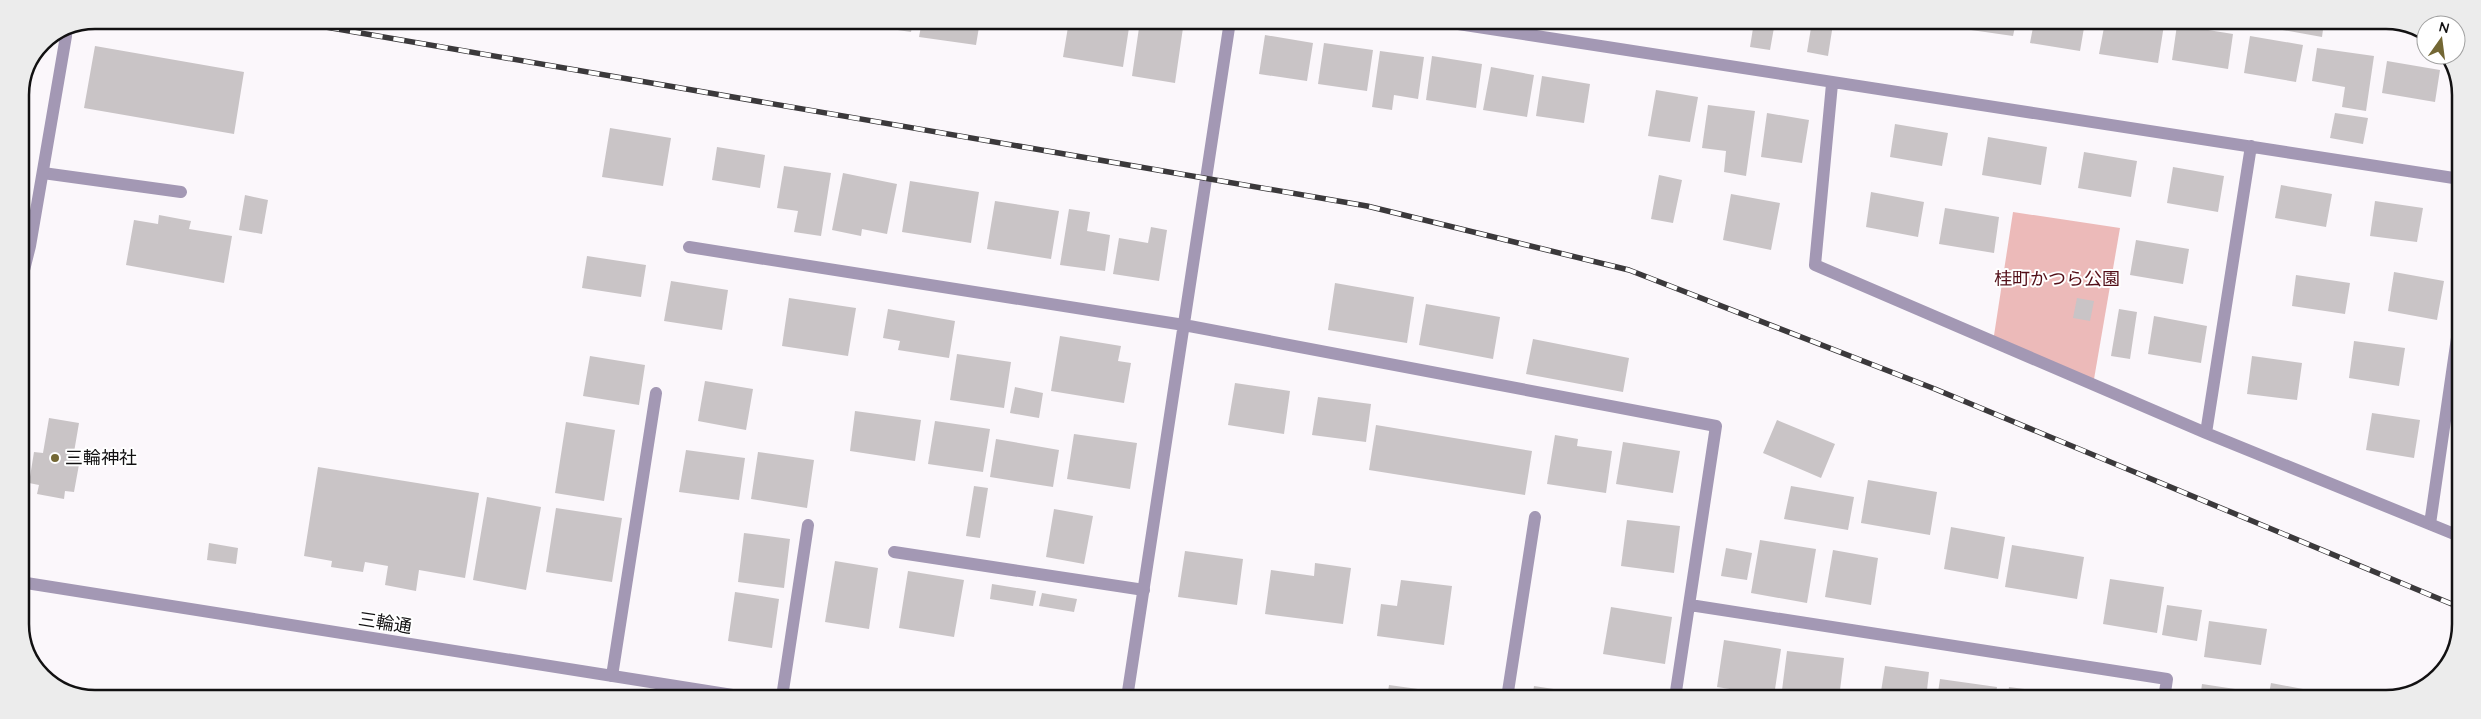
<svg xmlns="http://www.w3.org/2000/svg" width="2481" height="719" viewBox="0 0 2481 719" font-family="Quicksand,'Noto Sans JP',sans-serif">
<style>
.green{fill:#ecbab9}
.building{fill:#c9c4c6}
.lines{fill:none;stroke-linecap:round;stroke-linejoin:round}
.service{stroke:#a398b4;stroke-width:12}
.minor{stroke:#a398b4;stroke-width:12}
.tertiary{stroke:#a398b4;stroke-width:12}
.rail-casing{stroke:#3b393b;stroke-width:5.5}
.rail{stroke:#fff;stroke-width:4;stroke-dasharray:11;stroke-linecap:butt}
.poi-dot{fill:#736734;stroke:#fff;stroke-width:2}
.labels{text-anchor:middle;stroke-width:4;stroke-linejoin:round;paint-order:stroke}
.park-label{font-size:18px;fill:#520e17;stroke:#fff}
.poi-label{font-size:18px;fill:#121112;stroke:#fff;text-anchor:start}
.street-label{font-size:18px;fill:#121112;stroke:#fff}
.rim{fill:none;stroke:#121112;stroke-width:2.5}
</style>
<rect width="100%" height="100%" fill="#fbf7fb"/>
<!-- green -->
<path class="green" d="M2013,212L2120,228L2093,385L1993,342Z"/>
<!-- building -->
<path class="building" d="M851,21H913L911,32L851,23Z
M922,21H980L976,45L919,37Z
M1069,21H1130L1123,67L1063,57Z
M1140,21H1184L1175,83L1132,76Z
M1619,22H1646L1645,29L1619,26Z
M1754,22H1775L1770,50L1750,47Z
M1812,22L1833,24L1828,56L1807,52Z
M1915,22H1936L1935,26Z
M1958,22H2016L2013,36L1957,28Z
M2034,22H2085L2080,51L2030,43Z
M2105,22H2146L2164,25L2158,63L2099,54Z
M2255,22H2324L2322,37L2255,25Z
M2177,25L2233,34L2228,69L2172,60Z
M1265,35L1313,43L1307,81L1259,74Z
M2250,36L2303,45L2296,82L2244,73Z
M1324,43L1373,50L1367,91L1318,84Z
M95,46L244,72L234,134L84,108Z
M2317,48L2374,56L2366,111L2342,107L2345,87L2312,81Z
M1380,51L1424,57L1418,99L1394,95L1392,110L1372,107Z
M1432,56L1482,64L1476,108L1426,100Z
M2387,61L2440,70L2435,102L2382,93Z
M1491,67L1534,75L1527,117L1483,110Z
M1542,76L1590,84L1584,123L1536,116Z
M2457,81L2461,90V103L2454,102Z
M1656,90L1698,97L1690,142L1648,136Z
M1708,105L1755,111L1746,176L1724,172L1726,151L1702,148Z
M1767,113L1809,120L1802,163L1761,157Z
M2335,113L2368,118L2363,144L2330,138Z
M1895,124L1948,133L1942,166L1890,157Z
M610,128L671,138L663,186L602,177Z
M1988,137L2047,147L2041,185L1982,175Z
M717,147L765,155L760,188L712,180Z
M2084,152L2137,161L2131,197L2078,188Z
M784,166L831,173L821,236L794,232L798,211L777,208Z
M2173,167L2224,176L2218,212L2167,203Z
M843,173L897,184L887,234L862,229L861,236L832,230Z
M1659,175L1682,180L1673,223L1651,219Z
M910,181L979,192L971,243L902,232Z
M2281,185L2332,194L2326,227L2275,218Z
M1871,192L1924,202L1918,237L1866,227Z
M1731,194L1780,203L1771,250L1723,240Z
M245,195L268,200L262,234L239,230Z
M995,201L1059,211L1051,259L987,249Z
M2375,201L2423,208L2417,242L2370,236Z
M1945,208L1999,217L1994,253L1939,244Z
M1069,209L1090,212L1087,231L1110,235L1105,271L1060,265Z
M159,215L191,221L189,229L232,236L224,283L126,265L134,220L158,224Z
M1151,227L1167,230L1159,281L1113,274L1119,238L1148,243Z
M2136,240L2189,249L2183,284L2130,275Z
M587,256L646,265L641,297L582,288Z
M2394,272L2444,281L2437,320L2388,311Z
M2296,275L2350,283L2345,314L2292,306Z
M671,281L728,290L722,330L664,321Z
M1335,283L1414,297L1407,343L1328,330Z
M789,298L856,308L848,356L782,346Z
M2077,298L2094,301L2090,321L2073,318Z
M1426,304L1500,317L1493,359L1419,345Z
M888,309L955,321L949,358L898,350L900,341L883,338Z
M2119,309L2137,312L2130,359L2111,356Z
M2154,316L2207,326L2201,363L2148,354Z
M1060,336L1121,346L1118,361L1131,363L1124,403L1051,391Z
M1533,339L1629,358L1623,392L1526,374Z
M2354,341L2405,348L2399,386L2349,378Z
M957,354L1011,362L1004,408L950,400Z
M590,356L645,365L639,405L583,396Z
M2252,356L2302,363L2297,400L2247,394Z
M705,381L753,389L746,430L698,421Z
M1235,383L1290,391L1284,434L1228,425Z
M1015,387L1043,393L1039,418L1010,413Z
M1318,397L1371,404L1366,442L1312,435Z
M855,411L921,420L915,461L850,451Z
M2372,413L2420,420L2414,458L2366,450Z
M49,418L79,423L73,458L80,459L74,492L65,491L64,499L37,494L39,485L29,483L34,452L43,453Z
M1777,420L1835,444L1821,478L1763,453Z
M935,421L990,429L983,472L928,464Z
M566,422L615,430L604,501L555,493Z
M1376,425L1532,451L1525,495L1369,470Z
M1074,434L1137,443L1130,489L1067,479Z
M1555,435L1578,439L1577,446L1612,451L1606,493L1547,484Z
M996,439L1059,450L1053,487L990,477Z
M1623,442L1680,451L1673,493L1616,484Z
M686,450L745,458L739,500L679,492Z
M758,452L814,460L807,508L751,499Z
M318,467L479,493L465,578L419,570L416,591L385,585L388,566L365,562L363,572L331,567L332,561L304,556Z
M1868,480L1937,492L1930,535L1861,523Z
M974,486L988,488L980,538L966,536Z
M1791,486L1854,497L1848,530L1784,519Z
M487,497L541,507L526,590L473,580Z
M556,508L622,518L612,582L546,572Z
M1054,509L1093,516L1084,564L1046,557Z
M1627,520L1680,526L1674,573L1621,566Z
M1951,527L2005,537L1998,579L1944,569Z
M744,533L790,539L784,588L738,582Z
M1760,540L1816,549L1807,603L1751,593Z
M209,543L238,548L236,564L207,560Z
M2012,545L2084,557L2077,599L2005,587Z
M1726,548L1752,553L1747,580L1721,576Z
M1833,550L1878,558L1871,605L1825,597Z
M1185,551L1243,559L1237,605L1178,597Z
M835,561L878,568L869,629L825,622Z
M1315,563L1351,568L1343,624L1265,614L1271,570L1314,576Z
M908,571L964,580L954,637L899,628Z
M2110,579L2164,587L2157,633L2103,624Z
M1401,580L1452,586L1444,645L1377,636L1381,604L1397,606Z
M992,584L1036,591L1033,606L990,599Z
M735,592L779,599L772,648L728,641Z
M1042,593L1077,599L1074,612L1039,606Z
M2167,605L2202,610L2197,641L2162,635Z
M1611,607L1672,617L1665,664L1603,654Z
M2209,621L2267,629L2261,665L2204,657Z
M1724,640L1781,649L1774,696L1717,687Z
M1787,651L1844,658L1839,698H1781Z
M1885,666L1929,672L1926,699L1880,698Z
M1940,679L1997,687L1995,699H1937Z
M2271,683L2350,698V699H2268Z
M2202,684L2255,692L2253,699H2200Z
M1389,685L1476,697V698H1387Z
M1534,686L1593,695V698H1532Z
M2009,687L2063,694V699H2007Z
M2082,693L2107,698V699H2081Z"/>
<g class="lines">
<!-- service -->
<path class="service" d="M43,173L181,192
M894,552L1144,590
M612,676L656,393
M782,697L808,525"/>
<!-- minor -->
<path class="minor" d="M1439,21L2460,179
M1832,84L1815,265L2206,433L2459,536
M689,247L1184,325L1716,426L1675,698
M20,286L30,246L66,36L59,35
M2206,433L2251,146
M2430,524L2460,317
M1690,605L2167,679L2164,699
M1127,698L1230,21
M1507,698L1535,517"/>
<!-- tertiary -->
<path class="tertiary" d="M20,582L745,697"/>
<defs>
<path id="rail" d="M285,20L1367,206L1629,270L1935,389L2459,607"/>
</defs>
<!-- rail casing -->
<use href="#rail" class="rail-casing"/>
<!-- rail -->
<use href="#rail" class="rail"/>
</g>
<!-- markers -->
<circle class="poi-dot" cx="55" cy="458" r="5"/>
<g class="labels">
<!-- park labels -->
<g class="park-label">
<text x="2057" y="285">桂町かつら公園</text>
</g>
<!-- poi labels -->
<g class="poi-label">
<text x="65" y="464">三輪神社</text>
</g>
<!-- street labels -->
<g class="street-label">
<text transform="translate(385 623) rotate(9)" y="6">三輪通</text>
</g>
</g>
<!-- crop -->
<path d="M0 0H2481V719H0ZM95 29H2386A66 66 0 0 1 2452 95V624A66 66 0 0 1 2386 690H95A66 66 0 0 1 29 624V95A66 66 0 0 1 95 29Z" fill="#ececec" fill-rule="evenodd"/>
<path class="rim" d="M95 29H2386A66 66 0 0 1 2452 95V624A66 66 0 0 1 2386 690H95A66 66 0 0 1 29 624V95A66 66 0 0 1 95 29Z"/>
<!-- north arrow -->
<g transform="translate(2441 40) rotate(14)"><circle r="24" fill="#ffffff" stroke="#a0a0a0"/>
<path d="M0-4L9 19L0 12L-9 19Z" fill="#736734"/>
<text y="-8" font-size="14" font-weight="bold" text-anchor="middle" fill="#121112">N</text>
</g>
</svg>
